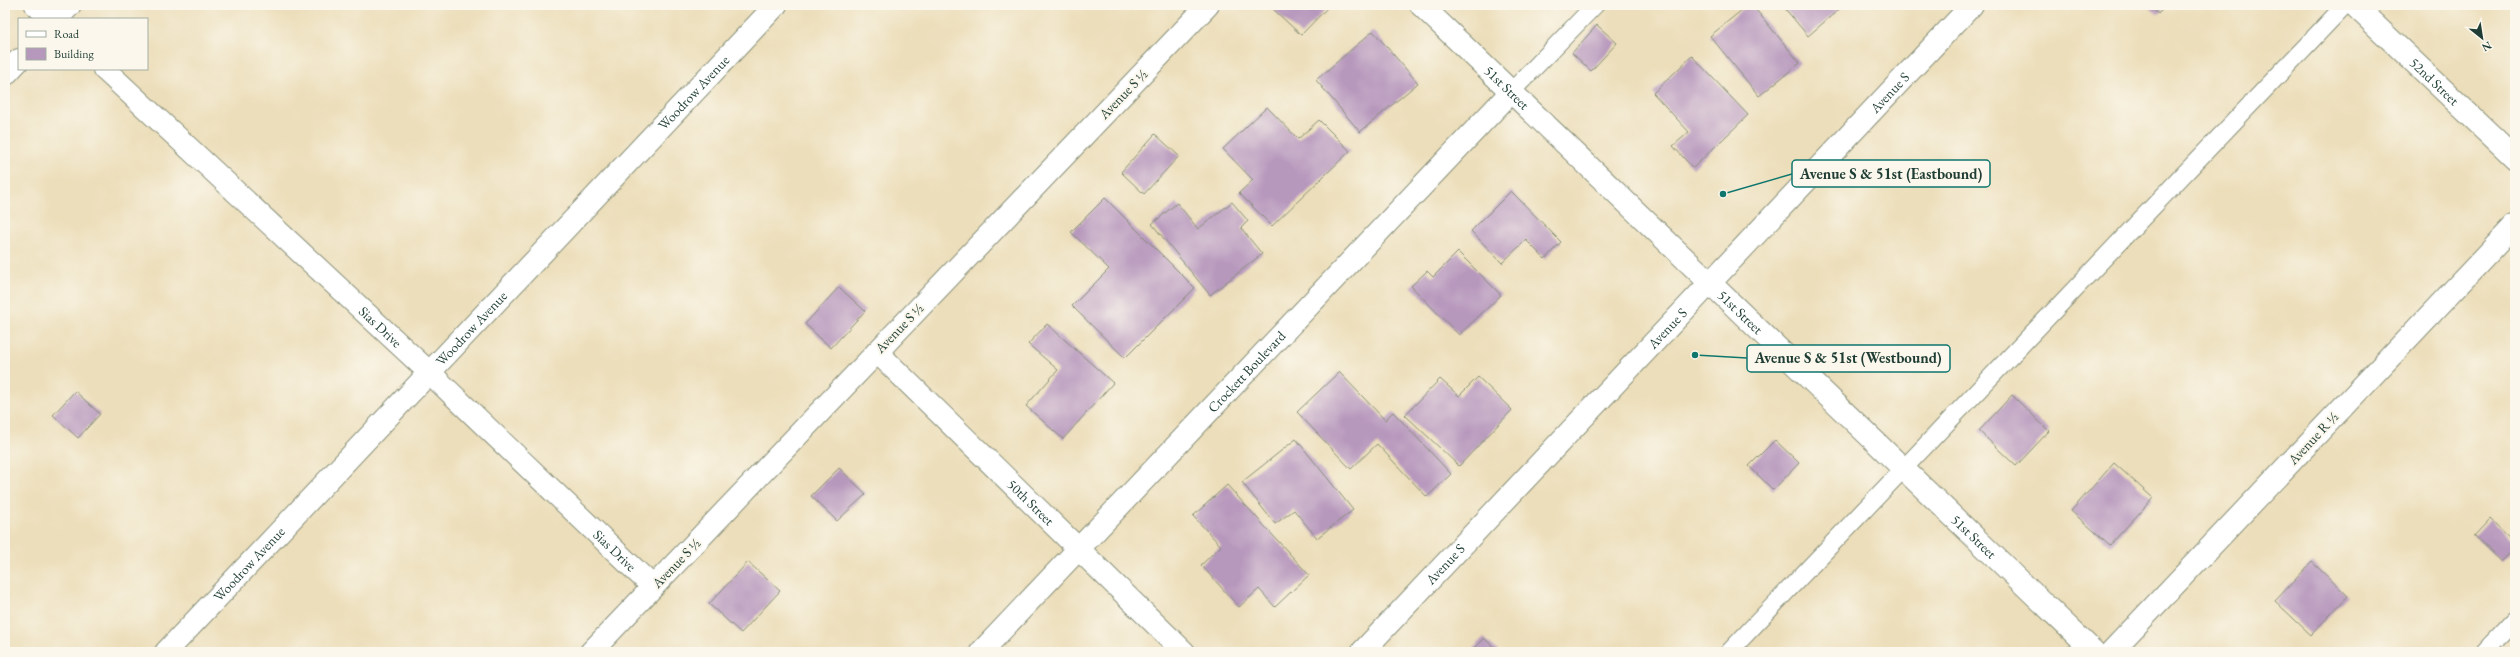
<svg xmlns="http://www.w3.org/2000/svg" width="2520" height="657" viewBox="0 0 2520 657" font-family="'EB Garamond',serif">
<style>
.building{fill:#b798bd}
.lines{fill:none;stroke-linecap:round;stroke-linejoin:round}
.service-casing{stroke:#868e77;stroke-width:19}
.minor-casing{stroke:#868e77;stroke-width:24}
.tertiary-casing{stroke:#868e77;stroke-width:24}
.secondary-casing{stroke:#868e77;stroke-width:24}
.service{stroke:#fff;stroke-width:17}
.minor{stroke:#fff;stroke-width:22}
.tertiary{stroke:#fff;stroke-width:22}
.secondary{stroke:#fff;stroke-width:22}
.labels{text-anchor:middle;stroke-width:4;stroke-linejoin:round;paint-order:stroke}
.street-label{font-size:14px;fill:#1f3d34;stroke:#fbf7ec}
.leader{fill:none;stroke:#0f766e;stroke-width:1.5}
.callout-dot{fill:#0f766e;stroke:#fbf7ec;stroke-width:1.5}
.callout{fill:#fbf7ec;stroke:#0f766e;stroke-width:1.5}
.callout-label{font-size:15px;text-anchor:middle;font-weight:bold;fill:#1f3d34}
</style>
<rect width="100%" height="100%" fill="#fbf7ec"/>
<filter id="ink" filterUnits="userSpaceOnUse"><feTurbulence type="fractalNoise" baseFrequency=".025" numOctaves="2"/><feDisplacementMap in="SourceGraphic" scale="8" xChannelSelector="R" yChannelSelector="G"/><feConvolveMatrix kernelMatrix="1 2 1 2 8 2 1 2 1" color-interpolation-filters="sRGB"/></filter>
<filter id="wash" filterUnits="userSpaceOnUse"><feTurbulence type="fractalNoise" baseFrequency=".012" numOctaves="4" result="noise"/><feDisplacementMap in="SourceGraphic" scale="16" xChannelSelector="R" yChannelSelector="G"/><feGaussianBlur stdDeviation="0.9" result="paint"/><feColorMatrix in="noise" values="0 0 0 0 0 0 0 0 0 0 0 0 0 0 0 0 0 1.4 0 .05"/><feComposite in="paint" operator="in"/></filter>
<g filter="url(#wash)">
<rect width="100%" height="100%" fill="#ecdeba"/>
<g id="blocks">
<!-- building -->
<path class="building" d="M1277,5H1330L1301,35L1273,9Z
M1748,5H1752L1800,63L1759,96L1710,36Z
M1782,5H1844L1808,36Z
M2148,5H2167L2158,14Z
M1597,25L1617,43L1591,71L1572,53Z
M1373,31L1418,83L1360,132L1316,80Z
M1692,56L1748,115L1693,168L1673,146L1689,132L1653,93Z
M1267,107L1298,139L1319,120L1350,151L1272,226L1239,193L1253,180L1223,149Z
M1155,134L1179,156L1144,194L1121,172Z
M1511,191L1561,242L1545,259L1526,240L1502,263L1471,231Z
M1105,198L1195,288L1125,358L1072,306L1109,269L1071,232Z
M1232,202L1248,221L1241,228L1262,254L1210,295L1152,224L1177,203L1198,229Z
M1458,252L1501,295L1459,335L1411,286L1427,271L1433,277Z
M839,287L865,311L831,348L805,324Z
M1047,324L1113,383L1063,439L1026,406L1058,370L1028,344Z
M1339,372L1385,420L1393,412L1451,474L1427,497L1377,444L1351,469L1297,412Z
M1478,377L1512,410L1459,466L1405,415L1440,379L1459,396Z
M75,391L100,414L78,438L53,415Z
M2012,395L2049,431L2016,466L1979,431Z
M1296,439L1353,510L1317,538L1294,510L1275,524L1242,482Z
M1775,440L1799,463L1773,490L1749,466Z
M2114,463L2153,498L2110,545L2071,511Z
M839,468L866,494L837,521L811,496Z
M1227,485L1309,575L1275,607L1259,589L1239,607L1201,565L1221,546L1193,516Z
M2490,519L2515,543V548L2501,562L2474,536Z
M748,562L780,591L741,633L709,604Z
M2312,562L2348,596L2311,635L2275,601Z
M1484,638L1499,652H1470Z"/>
</g>
</g>
<g filter="url(#ink)">
<use href="#blocks" fill-opacity="0" stroke="#868e77" stroke-width="1"/>
<g class="lines">
<defs>
<path id="service" d="M1511,92L1595,5
M1729,652L2345,5
M2484,652L2515,619"/>
<g id="minor">
<path d="M36,5L51,19"/>
<path id="s1" d="M2354,5L2515,158"/>
<path d="M57,19L70,5"/>
<path id="s2" d="M104,69L430,373L653,587"/>
<path d="M5,75L19,60"/>
<path id="s3" d="M877,352L1184,652"/>
<path id="s4" d="M166,652L776,5"/>
<path d="M591,652L1208,5"/>
<path id="s5" d="M981,652L1511,92"/>
<path d="M2111,652L2515,225"/>
</g>
<g id="tertiary">
<path id="s6" d="M1421,5L2094,652"/>
</g>
<g id="secondary">
<path id="s7" d="M1362,652L1972,5"/>
</g>
</defs>
<!-- service casing -->
<use href="#service" class="service-casing"/>
<!-- minor casing -->
<use href="#minor" class="minor-casing"/>
<!-- tertiary casing -->
<use href="#tertiary" class="tertiary-casing"/>
<!-- secondary casing -->
<use href="#secondary" class="secondary-casing"/>
<!-- service -->
<use href="#service" class="service"/>
<!-- minor -->
<use href="#minor" class="minor"/>
<!-- tertiary -->
<use href="#tertiary" class="tertiary"/>
<!-- secondary -->
<use href="#secondary" class="secondary"/>
</g>
</g>
<g class="labels">
<!-- street labels -->
<g class="street-label">
<text dy="5" stroke="none"><textPath href="#s1" startOffset="111">52nd Street</textPath></text>
<text dy="5" stroke="none"><textPath href="#s6" startOffset="119">51st Street</textPath></text>
<text dy="5" stroke="none"><textPath href="#s4" startOffset="769">Woodrow Avenue</textPath></text>
<text dy="5" stroke="none"><textPath href="#s7" startOffset="769">Avenue S</textPath></text>
<text transform="translate(1123 94) rotate(-46)" y="5">Avenue S ½</text>
<text dy="5" stroke="none"><textPath href="#s6" startOffset="443">51st Street</textPath></text>
<text dy="5" stroke="none"><textPath href="#s2" startOffset="378">Sias Drive</textPath></text>
<text transform="translate(899 328) rotate(-46)" y="5">Avenue S ½</text>
<text dy="5" stroke="none"><textPath href="#s4" startOffset="445">Woodrow Avenue</textPath></text>
<text dy="5" stroke="none"><textPath href="#s7" startOffset="445">Avenue S</textPath></text>
<text dy="5" stroke="none"><textPath href="#s5" startOffset="386">Crockett Boulevard</textPath></text>
<text transform="translate(2313 438) rotate(-47)" y="5">Avenue R ½</text>
<text dy="5" stroke="none"><textPath href="#s3" startOffset="215">50th Street</textPath></text>
<text dy="5" stroke="none"><textPath href="#s6" startOffset="767">51st Street</textPath></text>
<text dy="5" stroke="none"><textPath href="#s2" startOffset="702">Sias Drive</textPath></text>
<text transform="translate(676 563) rotate(-46)" y="5">Avenue S ½</text>
<text dy="5" stroke="none"><textPath href="#s7" startOffset="121">Avenue S</textPath></text>
<text dy="5" stroke="none"><textPath href="#s4" startOffset="121">Woodrow Avenue</textPath></text>
</g>
</g>
<!-- callouts -->
<path class="leader" d="M1723 194L1792 174M1695 355L1747 358"/>
<g class="callout-dot">
<circle cx="1723" cy="194" r="4"/>
<circle cx="1695" cy="355" r="4"/>
</g>
<g class="callout">
<rect x="1792" y="160" width="198" height="27" rx="4"/>
<rect x="1747" y="345" width="203" height="27" rx="4"/>
</g>
<g class="callout-label">
<text x="1891" y="179">Avenue S &amp; 51st (Eastbound)</text>
<text x="1848" y="363">Avenue S &amp; 51st (Westbound)</text>
</g>
<!-- margin -->
<rect width="2520" height="657" fill="none" stroke="#fbf7ec" stroke-width="20"/>
<!-- legend -->
<rect x="18" y="18" width="130" height="52" fill="#fbf7ec" stroke="#a3ada2"/>
<rect x="26" y="31" width="20" height="6" fill="#ffffff" stroke="#a3ada2"/>
<text x="54" y="38" font-size="12" fill="#1f3d34">Road</text>
<rect x="26" y="48" width="20" height="12" fill="#b798bd" stroke="#a3ada2"/>
<text x="54" y="58" font-size="12" fill="#1f3d34">Building</text>
<!-- north arrow -->
<g transform="translate(2482 38) rotate(150)" stroke="#fbf7ec" stroke-width="3" paint-order="stroke">
<path d="M0-3L7 15L0 10L-7 15Z" fill="#1f3d34"/>
<text y="-6" font-size="11" font-weight="bold" text-anchor="middle" fill="#1f3d34">N</text>
</g>
</svg>
